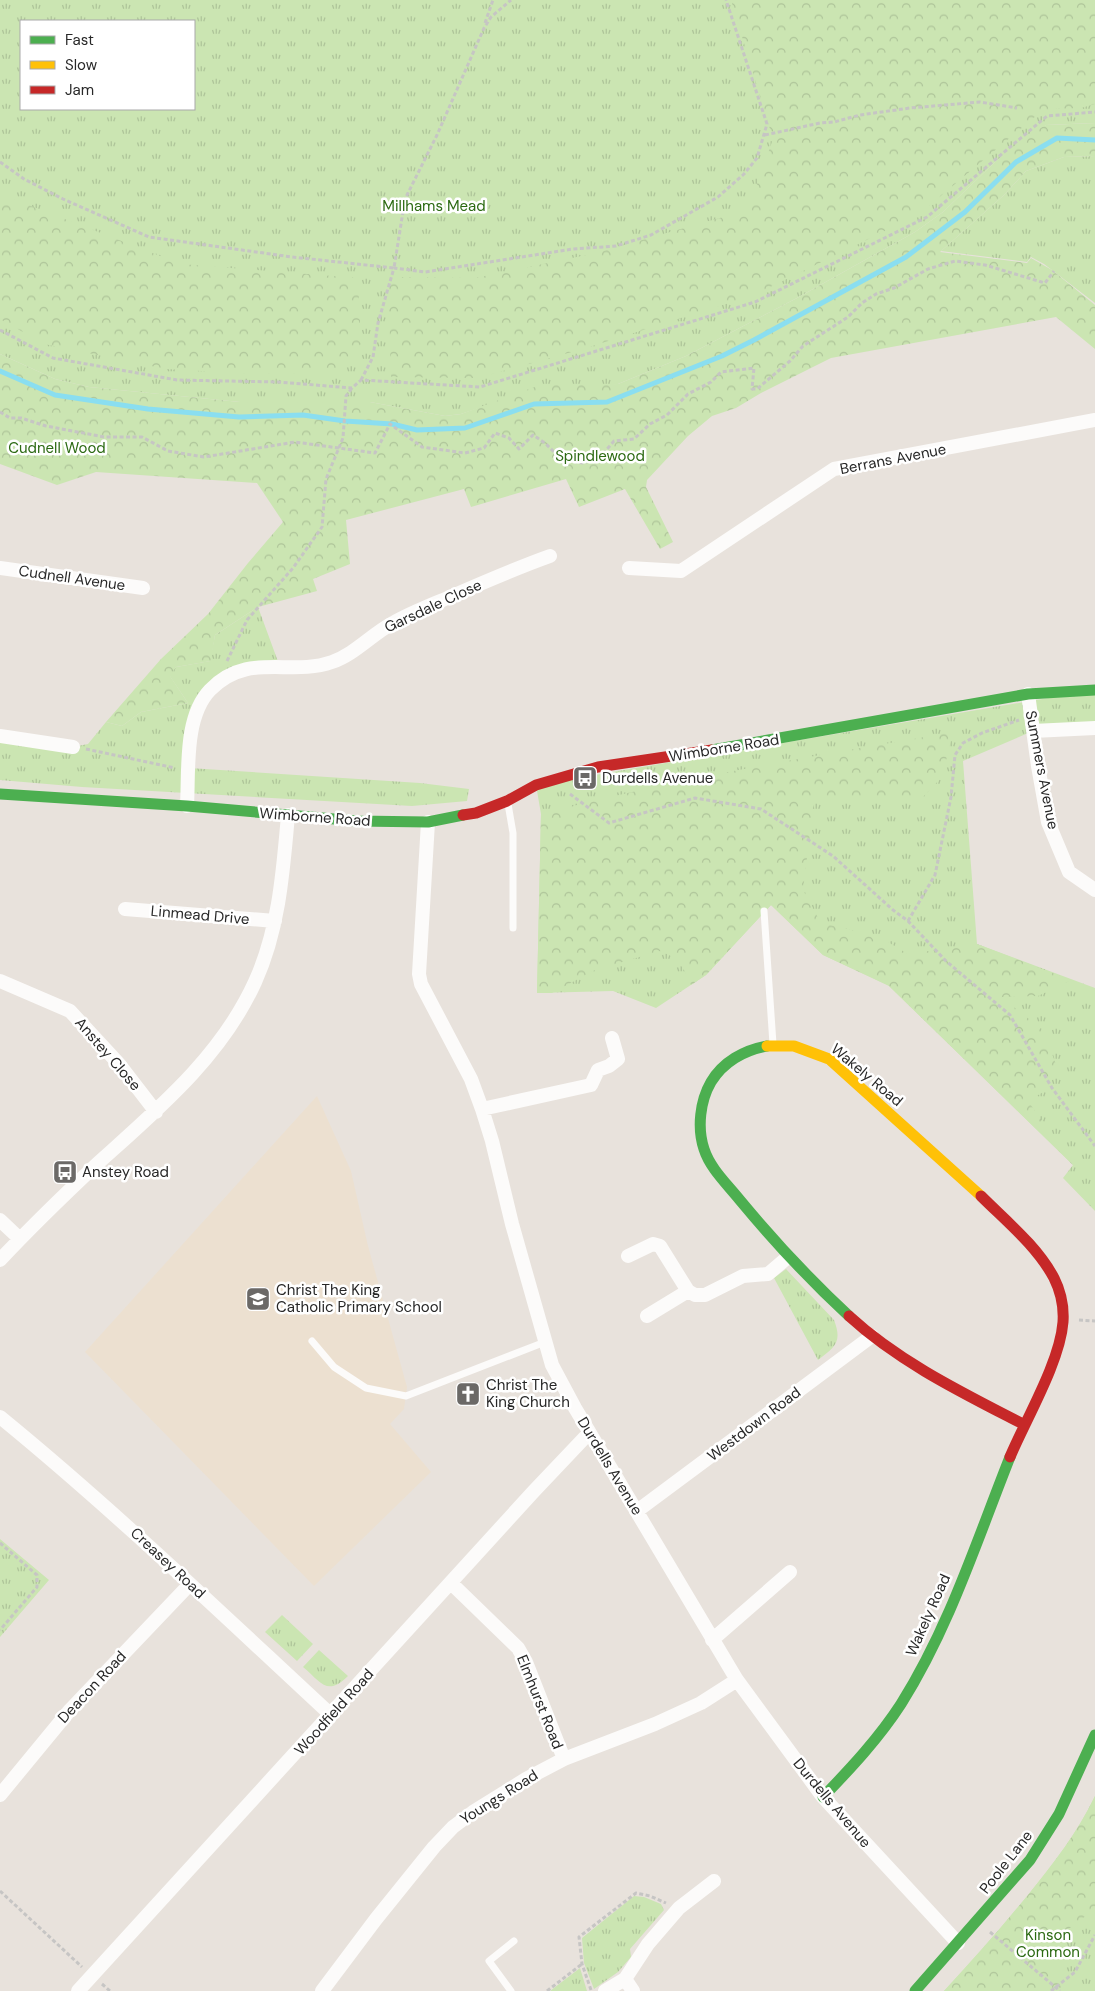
<svg xmlns="http://www.w3.org/2000/svg" width="1095" height="1991" viewBox="0 0 1095 1991" font-family="'DM Sans',sans-serif">
<style>
.education{fill:#ece0d0}
.grass{fill:url(#grass-tufts);fill-rule:evenodd}
.forest{fill:url(#forest-crowns)}
.lines{fill:none;stroke-linecap:round;stroke-linejoin:round}
.stream{stroke:#8adef0;stroke-width:5}
.path{stroke:#c6c5c4;stroke-width:3;stroke-dasharray:4 2.5;stroke-linecap:butt}
.lane{stroke:#fcfbfa;stroke-width:7}
.street{stroke:#fcfbfa;stroke-width:14}
.fast{stroke:#4caf50;stroke-width:11}
.slow{stroke:#ffc107;stroke-width:11}
.jam{stroke:#c62828;stroke-width:11}
.labels{text-anchor:middle;stroke-width:5;stroke-linejoin:round;paint-order:stroke}
.park-label{font-size:15px;fill:#2c6a13;stroke:#fff}
.street-label{font-size:15px;fill:#282828;stroke:#fff}
.poi-label{font-size:15px;fill:#282828;stroke:#fff;text-anchor:start}
</style>
<defs>
<pattern id="grass-tufts" width="24" height="20" patternUnits="userSpaceOnUse" patternTransform="scale(1.25)"><rect width="24" height="20" fill="#cbe5b2"/><path d="M3 7l-1-3M5 7V3M7 7l1-3M15 17l-1-3M17 17v-4M19 17l1-3" fill="none" stroke="#aec499"/></pattern>
<pattern id="forest-crowns" width="20" height="18" patternUnits="userSpaceOnUse" patternTransform="scale(1.25)"><rect width="20" height="18" fill="#cbe5b2"/><path d="M2 6a3 3 0 1 1 6 0M12 15a3 3 0 1 1 6 0" fill="none" stroke="#aec499"/></pattern>
</defs>
<rect width="100%" height="100%" fill="#e8e2dc"/>
<!-- education -->
<path class="education" d="M317,1096L351,1171L368,1246L407,1387L404,1409L390,1424L431,1472L314,1586L85,1352Z"/>
<!-- grass -->
<path class="grass" d="M0,0H1095V123L1046,125L995,162L943,212L915,232L797,298L686,356L618,384L494,403L461,414L445,416L370,402H240L89,387L55,379L0,354ZM21,21H194V109H21Z
M1095,156V303L1044,264L1031,257L1027,262L941,251L1004,195L1026,171L1064,157Z
M258,607L280,667L242,670L199,706L189,768L420,783L469,789L467,801L412,806L82,787L0,780V736L73,747L88,744L106,722L122,726L141,712L188,703L169,675L176,667L210,661L215,635Z
M1095,690V728L1033,731L963,761L977,944L1095,988V1211L1063,1178L1073,1165L888,985L823,955L771,905L706,975L656,1008L613,991L537,993L541,814L536,785Z
M786,1269L834,1320C843,1343 834,1347 818,1360L774,1278Z
M0,1539L49,1580L0,1637Z
M282,1615L313,1644L297,1661L265,1632Z
M319,1650L348,1676C327,1697 321,1682 303,1667Z
M1095,1796V1991H944C973,1960 1001,1928 1028,1895C1053,1864 1078,1832 1095,1796Z
M634,1896L644,1897L661,1904L664,1910L630,1949L631,1957L618,1972L594,1989L584,1963L582,1938Z
M580,1968L587,1991H550Z"/>
<!-- forest -->
<path class="forest" d="M731,0H1092L1095,1V104L1081,108L1054,109L1036,116L930,205L881,233L754,295L586,348L478,378L391,377L388,277L475,278L596,253L748,210L773,139Z
M1095,123V156L1064,157L1026,171L1004,195L940,252L1027,263L1031,258L1052,270L1095,305V349L1056,317L831,358L761,393L736,408L712,416L688,436L647,480L646,487L673,542L660,549L625,489L579,507L566,479L471,507L464,489L346,520L350,564L313,579L317,591L258,607L215,635L211,661L176,667L170,676L188,703L141,712L122,726L106,722L161,659L208,614L248,563L283,522L257,483L96,472L57,485L0,464V354L55,379L89,387L240,402H370L445,416L461,414L540,385L618,384L686,356L797,298L915,232L943,212L995,162L1031,133L1046,125Z
M0,194L181,264L358,278L361,344L333,373L254,374L166,369L44,344L0,319Z
M953,732L942,777L921,799L814,801L803,890L821,923L878,936L908,954L977,944L1071,980L1038,996L1001,997L1043,1030L1057,1067L1045,1091L1028,1101L1073,1165L889,986L823,955L771,905L706,975L691,985C685,969 678,957 660,951L595,970L552,993H537L541,814C677,778 815,756 953,732Z
M1095,1796V1909L1042,1949L1051,1972L1078,1991H944C973,1960 1001,1928 1028,1895C1053,1864 1078,1832 1095,1796Z"/>
<g class="lines">
<!-- stream -->
<path class="stream" d="M0,371L55,395L148,409L239,417L303,415L345,421L392,424L417,430L465,428L534,404L607,402L722,356L754,340L906,257L965,212L1016,162L1057,138L1095,140"/>
<!-- path -->
<path class="path" d="M485,23L493,0
M765,135L820,123L834,122L860,115L910,108L980,102L1017,108
M0,162L24,179L63,199L149,237L292,257L394,268L405,199L437,135L484,28L491,17L511,0
M0,330L53,358L177,380L278,382L352,388L361,380L480,387L755,302L927,217L1047,116L1095,112
M361,380L373,357L378,323L394,268L425,272L573,249L616,246L651,235L718,197L744,174L757,158L767,124L726,0
M0,412L10,418H21L46,426L104,437H142L168,451L204,457L295,442L375,453L390,424L422,447L465,453L484,448L495,433L509,438L519,449L533,435L545,443L556,454L569,461L584,463L602,455L614,441L634,439L650,424L667,415L688,394L711,382L721,372L754,368L752,389H757L790,361L803,346L848,317L862,303L876,294L894,288L928,269L955,261L985,265L1045,283L1054,271
M227,661L247,620L293,568L322,527L326,479L343,438L346,396L352,388
M86,749L175,768
M570,794L609,823L695,798L761,809L833,856L893,910L908,921L946,961L1010,1015L1052,1088L1095,1146
M908,921L935,875L951,797L955,755L963,743L982,733L1019,720
M1079,1320L1095,1321
M0,1543L37,1575V1587L0,1630
M0,1891L82,1967
M990,1932L1060,1991
M102,1984L110,1991
M591,1990L582,1964L579,1937L636,1893L650,1896L666,1903
M547,1991L582,1964
M1051,1991L1075,1972L1095,1935"/>
<!-- lane -->
<path class="lane" d="M508,804L513,833V928
M764,911L773,1044
M312,1341L334,1367L366,1388L406,1396L545,1342
M511,1991L489,1961L514,1941"/>
<!-- street -->
<path class="street" d="M0,568L143,588
M629,568L681,571L834,469L1095,420
M1028,694L1038,766L1048,822L1069,872L1095,890
M1033,731L1095,728
M0,736L73,747
M187,806C189,770 184,717 210,690C248,651 289,677 332,662C355,654 372,634 393,623C414,611 437,603 459,593C489,580 519,567 550,556
M428,822L419,974L421,984L471,1079L482,1109L492,1141L512,1224L552,1365L575,1408L737,1680L823,1797L958,1943
M125,909L275,921
M0,981L70,1011L119,1064L156,1112
M482,1109L591,1085L598,1070L609,1066L618,1059L612,1038
M0,1220L20,1239
M628,1256L653,1244L660,1246L688,1291
M0,1260C31,1227 64,1195 97,1164C157,1110 221,1057 255,982C279,929 283,872 288,815
M647,1316L688,1291L695,1295H705L743,1276L768,1274L788,1257
M0,1417C115,1511 222,1614 331,1715
M637,1511L872,1336
M451,1583L518,1648L526,1662L564,1759
M712,1640L790,1572
M0,1795L70,1710L190,1584
M625,1979L633,1991
M78,1991L534,1491L589,1433
M322,1991L376,1919L434,1847L453,1827L473,1812L526,1779L564,1759L655,1724L701,1703L737,1680
M605,1991L625,1979L648,1944L679,1908L714,1881"/>
<!-- fast -->
<path class="fast" d="M712,750L1028,694L1095,690
M0,794L187,806L357,821L428,822L463,815
M767,1046C744,1050 723,1062 711,1082C700,1101 697,1128 704,1149C710,1168 726,1183 739,1199C773,1240 809,1279 849,1316
M823,1797C851,1768 879,1738 901,1704C949,1628 977,1540 1010,1457
M915,1991L1030,1860L1059,1814L1095,1735"/>
<!-- slow -->
<path class="slow" d="M767,1046H794L829,1059L981,1196"/>
<!-- jam -->
<path class="jam" d="M463,815L476,813L507,801L536,785L598,767L712,750
M981,1196C1006,1221 1037,1246 1054,1278C1061,1292 1064,1307 1063,1322C1060,1362 1026,1419 1010,1457
M849,1316C899,1362 963,1393 1023,1424"/>
</g>
<!-- icons -->
<defs>
<symbol id="bus-square" viewBox="-11 -11 22 22"><rect x="-9" y="-9" width="18" height="18" rx="4" fill="#6b6967" stroke="#fff"/><path d="M-5-6H5V4H4V6H2V4H-2V6H-4V4H-5ZM-3.5-4V0h7V-4ZM-3.5 1.2v1.5H-2V1.2ZM2 1.2v1.5H3.5V1.2Z" fill="#fff"/></symbol>
<symbol id="school-square" viewBox="-11 -11 22 22"><rect x="-9" y="-9" width="18" height="18" rx="4" fill="#6b6967" stroke="#fff"/><path d="M0-5L7-2L0 1L-7-2ZM-4 1L0 2.5L4 1V4Q0 6-4 4Z" fill="#fff"/></symbol>
<symbol id="church-square" viewBox="-11 -11 22 22"><rect x="-9" y="-9" width="18" height="18" rx="4" fill="#6b6967" stroke="#fff"/><path d="M-1.2-6h2.4v3.5h3.3v2.4h-3.3V6h-2.4V-.1h-3.3v-2.4h3.3Z" fill="#fff"/></symbol>
</defs>
<g fill-rule="evenodd">
<use href="#bus-square" x="571" y="764" width="28" height="28"/>
<use href="#bus-square" x="51" y="1158" width="28" height="28"/>
<use href="#school-square" x="244" y="1285" width="28" height="28"/>
<use href="#church-square" x="454" y="1380" width="28" height="28"/>
</g>
<g class="labels">
<!-- park labels -->
<g class="park-label">
<text x="434" y="211">Millhams Mead</text>
<text x="57" y="453">Cudnell Wood</text>
<text x="600" y="461">Spindlewood</text>
<text x="1048" y="1940">Kinson<tspan x="1048" dy="17">Common</tspan></text>
</g>
<!-- street labels -->
<g class="street-label">
<text transform="translate(893 459) rotate(-11)" y="5">Berrans Avenue</text>
<text transform="translate(72 578) rotate(8)" y="5">Cudnell Avenue</text>
<text transform="translate(433 606) rotate(-25)" y="5">Garsdale Close</text>
<text transform="translate(724 748) rotate(-9)" y="5">Wimborne Road</text>
<text transform="translate(1042 770) rotate(79)" y="5">Summers Avenue</text>
<text transform="translate(315 817) rotate(4)" y="5">Wimborne Road</text>
<text transform="translate(200 915) rotate(5)" y="5">Linmead Drive</text>
<text transform="translate(108 1054) rotate(49)" y="5">Anstey Close</text>
<text transform="translate(867 1075) rotate(40)" y="5">Wakely Road</text>
<text transform="translate(754 1424) rotate(-37)" y="5">Westdown Road</text>
<text transform="translate(610 1466) rotate(59)" y="5">Durdells Avenue</text>
<text transform="translate(168 1563) rotate(43)" y="5">Creasey Road</text>
<text transform="translate(928 1615) rotate(-66)" y="5">Wakely Road</text>
<text transform="translate(92 1687) rotate(-47)" y="5">Deacon Road</text>
<text transform="translate(540 1702) rotate(68)" y="5">Elmhurst Road</text>
<text transform="translate(334 1712) rotate(-48)" y="5">Woodfield Road</text>
<text transform="translate(499 1797) rotate(-32)" y="5">Youngs Road</text>
<text transform="translate(832 1803) rotate(50)" y="5">Durdells Avenue</text>
<text transform="translate(1006 1862) rotate(-52)" y="5">Poole Lane</text>
</g>
<!-- poi labels -->
<g class="poi-label">
<text x="602" y="783">Durdells Avenue</text>
<text x="82" y="1177">Anstey Road</text>
<text x="276" y="1295">Christ The King<tspan x="276" dy="17">Catholic Primary School</tspan></text>
<text x="486" y="1390">Christ The<tspan x="486" dy="17">King Church</tspan></text>
</g>
</g>
<!-- legend -->
<rect x="20" y="20" width="175" height="90" fill="#ffffff" stroke="#a9a9a9"/>
<rect x="30" y="36" width="25" height="8" fill="#4caf50" stroke="#a9a9a9"/>
<text x="65" y="45" font-size="15" fill="#282828">Fast</text>
<rect x="30" y="61" width="25" height="8" fill="#ffc107" stroke="#a9a9a9"/>
<text x="65" y="70" font-size="15" fill="#282828">Slow</text>
<rect x="30" y="86" width="25" height="8" fill="#c62828" stroke="#a9a9a9"/>
<text x="65" y="95" font-size="15" fill="#282828">Jam</text>
</svg>
